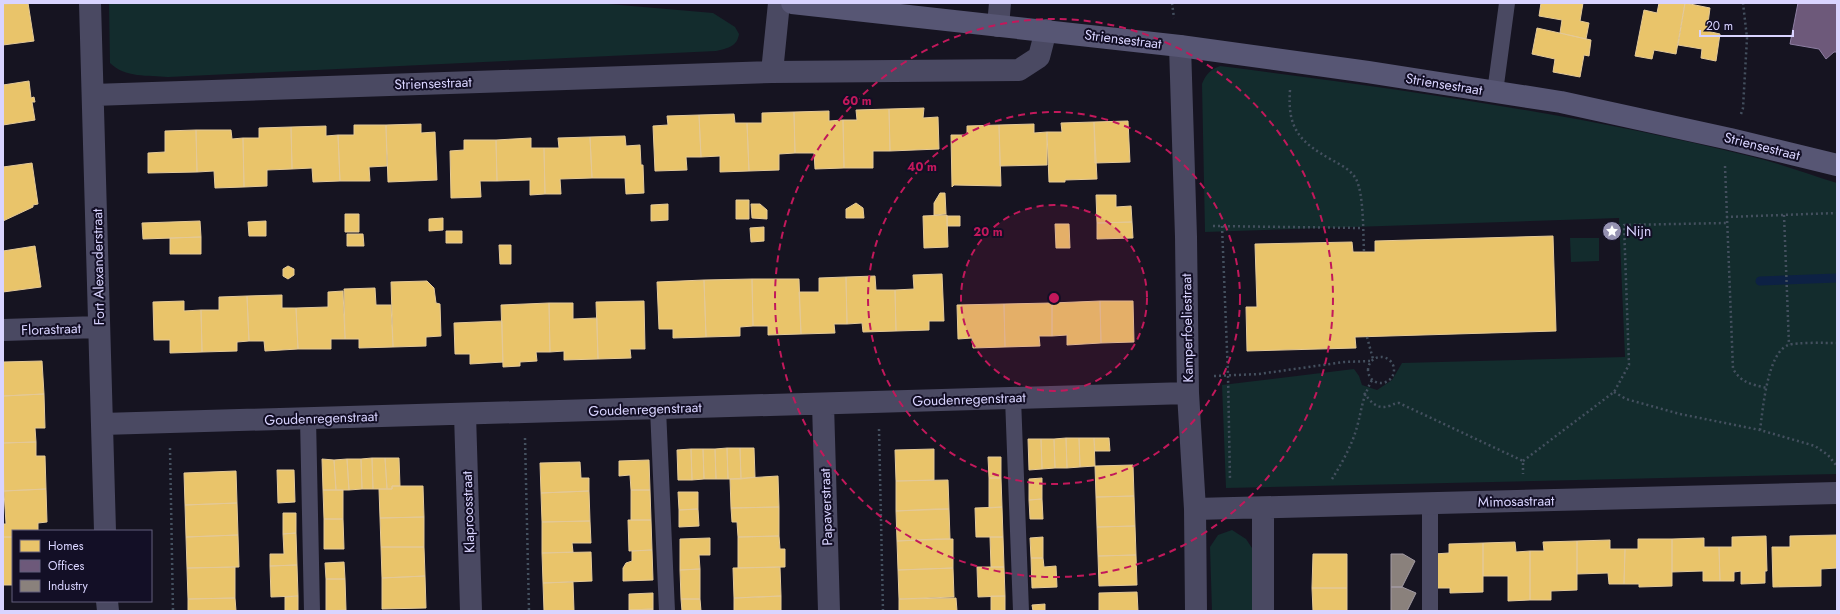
<svg xmlns="http://www.w3.org/2000/svg" width="1840" height="614" viewBox="0 0 1840 614" font-family="Jost,sans-serif">
<style>
.green{fill:#132c2d}
.homes{fill:#e9c46a;stroke:#e4c997}
.offices{fill:#6d597a;stroke:#8d7ea2}
.industry{fill:#8a817c;stroke:#a29aa3}
.lines{fill:none;stroke-linecap:round;stroke-linejoin:round}
.stream{stroke:#0d2144;stroke-width:9}
.path{stroke:#44505f;stroke-width:2.5;stroke-dasharray:2 3;stroke-linecap:butt}
.lane{stroke:#4a4962;stroke-width:16}
.street{stroke:#4a4962;stroke-width:22}
.secondary{stroke:#575674;stroke-width:22}
.ring{fill:none;stroke:#c2185b;stroke-width:2;stroke-dasharray:7 5}
.labels{text-anchor:middle;stroke-width:4;stroke-linejoin:round;paint-order:stroke}
.street-label{font-size:14px;fill:#d9d4ff;stroke:#130f26}
.poi-label{font-size:14px;fill:#d9d4ff;stroke:#130f26;text-anchor:start}
.centre{fill:#c2185b;stroke:#130f26;stroke-width:2}
.ring-label{font-size:12px;text-anchor:middle;font-weight:bold;fill:#c2185b;stroke:#130f26;stroke-width:4;stroke-linejoin:round;paint-order:stroke}
</style>
<rect width="100%" height="100%" fill="#161421"/>
<!-- green -->
<path class="green" d="M109,3H597L713,13L735,27L739,34C737,47 728,48 716,51L168,77C148,75 125,78 110,63Z
M1220,66C1398,89 1575,113 1749,156C1779,163 1808,174 1837,183V474L1226,488L1222,385L1354,369L1359,376L1362,385L1377,390L1392,380L1402,363L1625,357L1619,218L1205,232L1202,84C1206,74 1210,70 1220,66Z
M1570,238H1599V261L1571,262Z
M1232,530L1246,539L1252,548L1254,611H1212L1210,547L1218,535Z"/>
<!-- homes -->
<path class="homes" d="M28,3L34,41L3,45V4Z
M1541,3H1583L1580,21L1589,23L1586,39L1560,33L1562,20L1539,16Z
M1659,3H1685L1676,54L1654,50L1652,59L1635,56L1644,10L1657,13Z
M1685,3L1710,8L1707,31L1720,34L1716,61L1701,58L1702,49L1678,45Z
M1537,28L1591,40L1589,56L1584,55L1580,77L1553,72L1555,59L1532,54Z
M29,81L31,98L34,97L35,102H32L35,120L3,125V85Z
M924,108L923,118L938,117L939,149L890,151L889,109Z
M889,109L890,151H873V168H844L843,120H857L856,110Z
M829,111V121L843,120L844,168L815,169L814,153H795L794,112Z
M794,112L795,153L779,154V170L749,171L747,123H762V113Z
M734,114L735,123H747L749,171L720,172V156L701,157L699,115Z
M699,115L701,157H686L687,170L655,171L653,126L668,125L667,116Z
M1128,121L1130,162L1095,163L1094,122Z
M1094,122L1097,179L1065,180V182H1049L1047,132H1062L1061,123Z
M421,124V133L435,132L437,180L388,182L386,125Z
M1034,124V133L1047,132V165L1000,166L999,125Z
M354,125H386L387,166L369,167L370,181H340L338,135H354Z
M999,125L1001,186L954,185L952,187L951,135H967V126Z
M326,126V136L338,135L340,181L313,182L312,168L292,169L291,127Z
M291,127L292,169L267,170V186L244,187L243,138H259V128Z
M196,130L197,172L148,173V153L165,152V131Z
M196,130H231L232,139L243,138L244,187L215,188L214,171L197,172Z
M625,136L626,146L640,145L641,165H643L644,193L626,194L625,178H592L590,137Z
M590,137L592,178L560,179L561,194H545L544,148H559L558,138Z
M531,138V148H544L545,194L530,195V180L497,181L496,140Z
M464,140H496L497,181H480L481,197L451,198L450,151L464,150Z
M32,163L38,204L33,205V207L3,221V167Z
M940,193H945L946,214L934,215V203Z
M1096,195H1116V207L1131,206L1132,222L1097,223Z
M736,200H749V219H736Z
M856,203L863,208L864,218H846V209Z
M668,204V220L651,221V205Z
M751,204H760L767,210V219L752,218Z
M345,214H359V232H345Z
M947,215L948,247L924,248L923,216Z
M947,216H960V226H947Z
M443,218V230L429,231V219Z
M200,221L201,237L143,239L142,223Z
M266,221V236H249L248,222Z
M1132,222L1133,238L1097,239V223Z
M1055,224H1069L1070,248H1056Z
M764,227V241L751,242L750,228Z
M446,231H462V243H446Z
M347,234H363L364,246H347Z
M1553,236L1556,331L1355,337L1356,348L1247,351L1246,307H1257L1255,244L1352,242L1353,252H1375V241Z
M201,237V254H170V238Z
M499,245H511V264H500Z
M35,246L41,287L3,292V251Z
M288,266L294,269V275L288,279L283,276V269Z
M942,274L944,321H929V330L896,331L895,290L914,289L913,275Z
M875,276L876,290H895L896,331L863,332L862,323L847,324L846,277Z
M846,277L847,324H834L835,333L801,334L799,292H819V278Z
M752,279H799L801,334L768,335V326H753Z
M752,279L753,326L740,327V336L706,337L704,280Z
M704,280L706,337L673,338V329H659L657,282Z
M427,281L434,288L436,303L440,304L441,336L426,337V346L393,347L391,282Z
M375,288L376,305H391L393,347L359,348V339H345L344,289Z
M343,291L345,339H331V349H298L296,308L328,307V292Z
M282,295V308H296L298,349L265,351L264,341H249L247,296Z
M247,296L249,341L237,342V351L202,352L201,310H219V297Z
M184,301V311L201,310L202,352L170,353V340H154L153,302Z
M644,301L645,349H630L631,358L598,359L596,302Z
M1100,301H1133L1134,342L1101,343Z
M1100,301L1101,343L1067,345V335L1052,336V303Z
M549,303L550,352H536L537,361L520,362V366L503,367L501,305Z
M549,303H573V319L597,318L598,359L564,360V351L550,352Z
M1052,303V336H1039L1040,346L1005,347L1004,304Z
M1004,304L1005,347L973,348L972,338L958,339L957,305Z
M502,321L503,362L470,364V354H455L454,323Z
M42,361L44,394L3,396V362Z
M44,394L45,428H35L36,442L3,443V396Z
M1066,438L1067,468H1055L1054,439Z
M1066,438H1079L1080,467L1067,468Z
M1079,438H1094L1095,466L1080,467Z
M1094,438H1109L1110,451H1095Z
M1028,439H1041L1042,469L1029,470Z
M1041,439H1054L1055,468L1042,469Z
M36,442V456H45L46,489L4,491L3,443Z
M727,448L728,479H716L715,449Z
M727,448H740L741,479H728Z
M740,448H754L755,477L741,479Z
M691,449H703L704,479L692,480Z
M691,449L692,480H678L677,450Z
M703,449H715L716,479H704Z
M934,449V480L896,481L895,450Z
M988,457H1001V478H989Z
M372,458L373,489H362L361,459Z
M372,458H385L387,489H373Z
M385,458H399L400,486H392V489H387Z
M322,459L334,460L336,490H323Z
M347,459H361L362,489L349,490Z
M347,459L349,490H336L334,460Z
M649,460L650,490H631L630,475L619,476V461Z
M580,462L581,478H589V491L541,493L540,463Z
M1133,465L1134,496L1096,497L1095,466Z
M277,470H294L295,502L278,503Z
M236,471L237,503L185,505L184,473Z
M778,476L779,507L731,508L730,479Z
M989,478H1001L1002,507L989,508Z
M1042,478V499L1029,500V479Z
M948,480L949,509L896,511V481Z
M392,486H423L424,517L380,518L379,489H392Z
M46,489L47,522L38,523V531H13V537H3V524H6L4,491Z
M323,490H343V519H324Z
M631,490H650L651,520H631Z
M589,491L590,521L542,522L541,493Z
M678,492H698V509L679,510Z
M1134,496L1135,526L1097,527L1096,497Z
M1042,499L1043,519H1030L1029,500Z
M237,503L238,535L186,537L185,505Z
M779,507V536L738,537L737,522H732L731,508Z
M1002,507L1003,537H976L975,508Z
M698,509L699,526L679,527V510Z
M935,509H949L950,539L897,541L896,511Z
M283,513H296V533L283,534Z
M424,517V547H381L380,518Z
M324,519H343L344,549H324Z
M628,520H651L652,550L629,551Z
M590,521L591,543H572L573,552L542,553V522Z
M1135,526L1136,555L1098,556L1097,527Z
M296,533L297,565L270,566V554H284L283,534Z
M238,535L239,567L187,568L186,537Z
M1837,535V568L1821,569V586L1773,587L1772,547H1790V536Z
M779,536L780,549H785V567L738,568V537Z
M1766,536L1767,571H1765V583L1741,584V571L1734,572V581H1720L1719,547H1732V537Z
M3,537H13V585H3Z
M990,537H1003L1004,567H991Z
M1043,537V558H1031L1030,538Z
M710,538V555H699L700,569L680,570V539Z
M1704,538V547H1719L1720,581H1703V571L1672,572V539Z
M936,539H953V568L898,570L897,541Z
M1638,539H1672V586L1639,587V584H1624L1625,549H1638Z
M1610,540V549H1625L1624,584H1609L1608,573L1577,574V541Z
M1577,541V590L1551,591V600H1530V551H1544L1543,542Z
M1515,542L1516,552L1530,551V600L1508,601V576H1483V543Z
M1483,543V592L1450,593V588H1435L1434,554L1449,553V544Z
M381,547H424L425,576L382,578Z
M652,550L653,580L623,581V568L626,563L632,561V551Z
M591,552L592,581L543,583L542,553Z
M1313,554H1347V588H1312Z
M1136,555L1137,585L1099,586L1098,556Z
M1031,558H1043L1044,567L1056,566L1057,587L1032,588Z
M344,562L345,579H326L325,563Z
M297,565L298,596L271,597L270,566Z
M235,567V598L188,599L187,568Z
M780,567L781,596L734,598L733,568Z
M977,567H1004L1005,596L978,597Z
M953,568L954,597L899,599L898,570Z
M700,569V599H681L680,570Z
M425,576L426,608L382,609V578Z
M326,579H345L346,610L326,611Z
M573,582L574,611H544L543,583Z
M1312,588H1347V611H1313Z
M1137,592L1138,611H1099V593Z
M653,593V609L629,610V594Z
M298,596V611H285V597Z
M781,596V611H734V598Z
M991,596H1005V611H991Z
M235,598L236,611H188V599Z
M956,598L957,611H899V599Z
M681,599H700L701,611H682Z
M1045,604V611H1033L1032,605Z
M653,609V611H629V610Z"/>
<!-- offices -->
<path class="offices" d="M1798,3H1837V52H1834L1826,59L1819,49L1790,44Z"/>
<!-- industry -->
<path class="industry" d="M1391,554H1403L1415,561L1402,587H1391Z
M1391,587H1402L1416,593L1407,611H1391Z"/>
<g class="lines">
<!-- stream -->
<path class="stream" d="M1760,281L1837,278"/>
<!-- path -->
<path class="path" d="M1172,3L1174,18
M1290,90C1287,129 1300,142 1332,160C1341,165 1351,170 1356,179C1364,194 1363,234 1364,252
M1741,114L1743,108L1747,38L1743,3
M1725,166L1733,369C1742,383 1750,384 1767,388
M1784,215L1789,345
M1726,217L1837,213
M1213,226L1362,228
M1222,226L1228,375L1230,480
M1367,337L1373,359
M1368 370a13 13 0 1 1 26 0a13 13 0 1 1-26 0Z
M1214,376L1259,374L1344,362L1370,361
M1614,392L1626,399L1680,414L1760,430L1815,446L1828,455L1836,465
M1364,393C1371,402 1377,410 1389,406C1393,405 1395,403 1399,403L1523,461V474
M879,429L883,611
M1760,430C1763,409 1767,354 1788,345C1797,342 1826,343 1837,343
M525,438L529,611
M170,448L173,611
M1523,461L1614,392L1629,365L1624,225L1726,223
M1332,479C1342,463 1352,445 1357,427C1362,409 1362,398 1372,380"/>
<!-- lane -->
<path class="lane" d="M1495,92L1507,3
M1013,398L1021,611
M658,409L667,611
M308,418L312,611
M1430,503V611"/>
<!-- street -->
<path class="street" d="M90,3L105,531
M998,26L1000,3
M1180,46L1186,237L1188,393L1195,509L1196,611
M772,72L779,3
M93,95L772,72L1019,70L1039,57L1046,30
M3,330L99,327
M823,404L829,611
M465,414L471,611
M102,424L1188,393
M1195,509L1837,493
M107,601L108,611
M1263,611V508"/>
<!-- secondary -->
<path class="secondary" d="M792,3L1180,46L1368,72L1561,102L1730,139L1837,165"/>
</g>
<!-- distance rings -->
<circle cx="1054" cy="298" r="93" fill="#c2185b" fill-opacity=".12"/>
<g class="ring">
<circle cx="1054" cy="298" r="93"/>
<circle cx="1054" cy="298" r="186"/>
<circle cx="1054" cy="298" r="279"/>
</g>
<!-- icons -->
<defs>
<symbol id="sight-disc" viewBox="-11 -11 22 22"><circle r="9.5" fill="#9591b1" stroke="#130f26"/><path d="M0-6L1.8-2.2L6-1.7L2.9 1.2L3.7 5.4L0 3.3L-3.7 5.4L-2.9 1.2L-6-1.7L-1.8-2.2Z" fill="#fff"/></symbol>
</defs>
<g fill-rule="evenodd">
<use href="#sight-disc" x="1601" y="220" width="22" height="22"/>
</g>
<g class="labels">
<!-- street labels -->
<g class="street-label">
<text transform="translate(1123 39) rotate(7)" y="5">Striensestraat</text>
<text transform="translate(433 83) rotate(-2)" y="5">Striensestraat</text>
<text transform="translate(1444 84) rotate(9)" y="5">Striensestraat</text>
<text transform="translate(1762 146) rotate(14)" y="5">Striensestraat</text>
<text transform="translate(98 267) rotate(-91)" y="5">Fort Alexanderstraat</text>
<text transform="translate(1187 328) rotate(-91)" y="5">Kamperfoeliestraat</text>
<text transform="translate(51 329) rotate(-2)" y="5">Florastraat</text>
<text transform="translate(969 399) rotate(-2)" y="5">Goudenregenstraat</text>
<text transform="translate(645 409) rotate(-2)" y="5">Goudenregenstraat</text>
<text transform="translate(321 418) rotate(-2)" y="5">Goudenregenstraat</text>
<text transform="translate(1516 501) rotate(-1)" y="5">Mimosastraat</text>
<text transform="translate(826 507) rotate(-92)" y="5">Papaverstraat</text>
<text transform="translate(468 512) rotate(-92)" y="5">Klaproosstraat</text>
</g>
<!-- poi labels -->
<g class="poi-label">
<text x="1626" y="236">Nijn</text>
</g>
</g>
<circle cx="1054" cy="298" r="6" class="centre"/>
<g class="ring-label">
<text x="857" y="105">60 m</text>
<text x="922" y="171">40 m</text>
<text x="988" y="236">20 m</text>
</g>
<!-- border -->
<rect width="1840" height="614" fill="none" stroke="#d9d4ff" stroke-width="8"/>
<!-- legend -->
<rect x="12" y="530" width="140" height="72" fill="#130f26" stroke="#625e7d"/>
<rect x="20" y="540" width="20" height="12" fill="#e9c46a" stroke="#625e7d"/>
<text x="48" y="550" font-size="12" fill="#d9d4ff">Homes</text>
<rect x="20" y="560" width="20" height="12" fill="#6d597a" stroke="#625e7d"/>
<text x="48" y="570" font-size="12" fill="#d9d4ff">Offices</text>
<rect x="20" y="580" width="20" height="12" fill="#8a817c" stroke="#625e7d"/>
<text x="48" y="590" font-size="12" fill="#d9d4ff">Industry</text>
<!-- scale -->
<path d="M1700 30v6h93v-6" fill="none" stroke="#d9d4ff" stroke-width="2"/>
<text x="1706" y="30" font-size="12" fill="#d9d4ff" stroke="#130f26" stroke-width="3" paint-order="stroke">20 m</text>
</svg>
